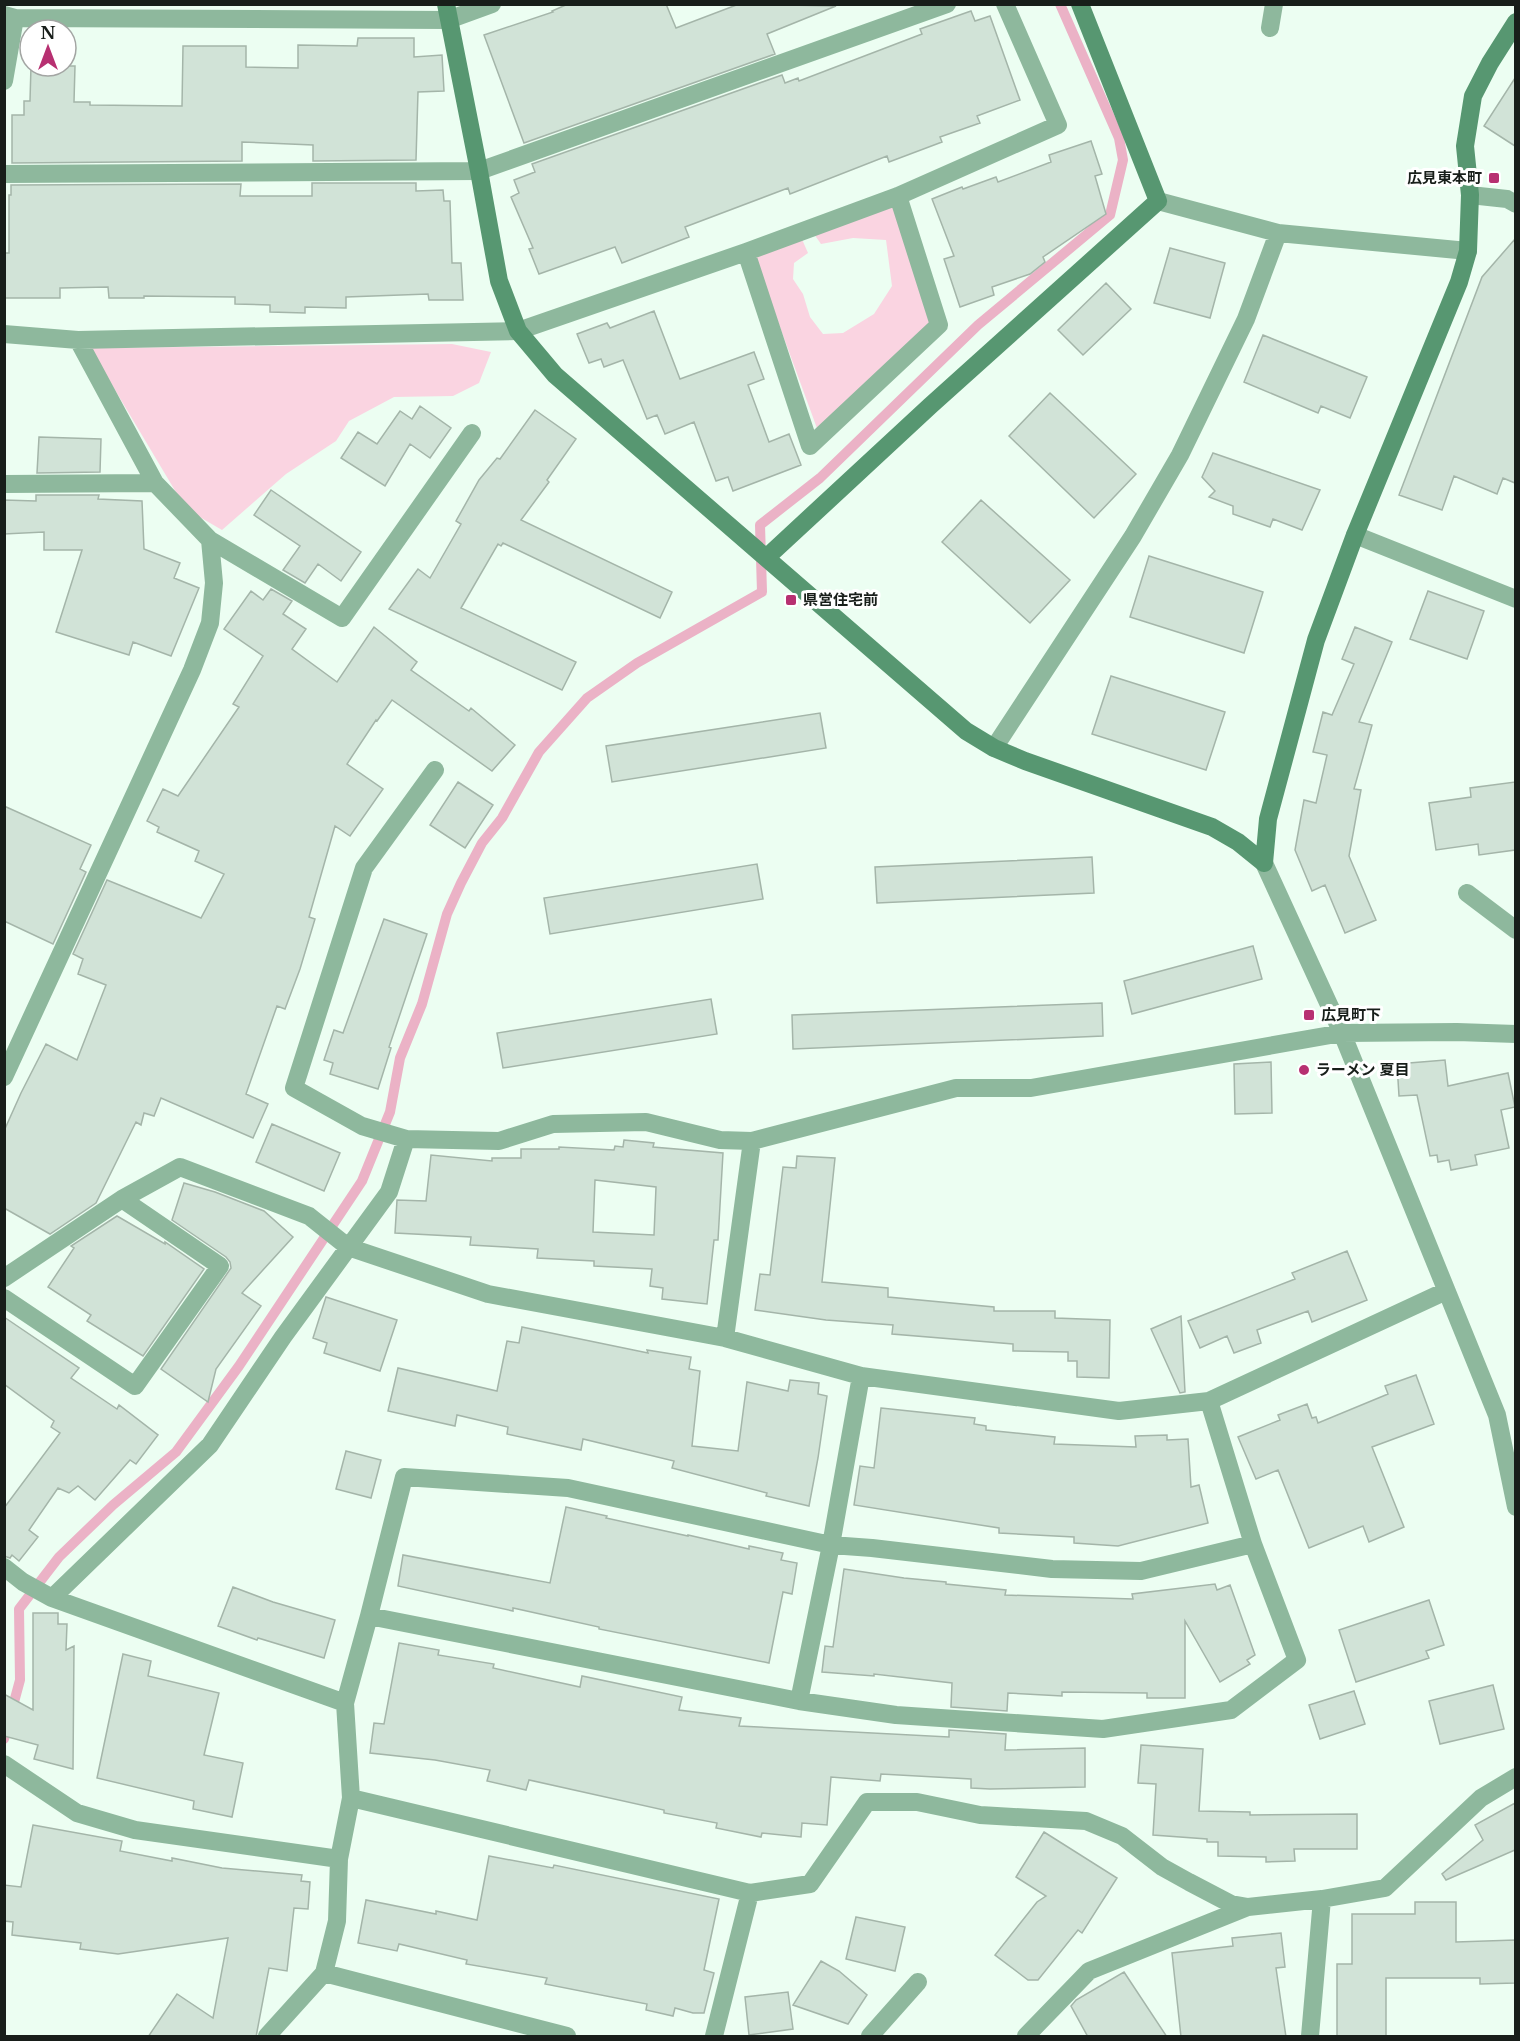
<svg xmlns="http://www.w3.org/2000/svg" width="1520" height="2041" viewBox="0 0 1520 2041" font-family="'Libre Baskerville','Noto Sans JP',serif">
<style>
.green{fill:#fad4e1}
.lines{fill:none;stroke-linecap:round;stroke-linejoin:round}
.stream{stroke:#ebb2c6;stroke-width:10}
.building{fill:#d1e3d7;stroke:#a4b5a9;stroke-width:1.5;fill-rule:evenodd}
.street{stroke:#8eb89d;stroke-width:18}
.secondary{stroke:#579771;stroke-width:18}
.poi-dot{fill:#b73071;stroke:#fff;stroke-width:2}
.labels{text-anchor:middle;stroke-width:6;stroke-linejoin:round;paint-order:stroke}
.poi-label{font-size:15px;font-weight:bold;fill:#181e1a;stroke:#fff;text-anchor:start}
</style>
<rect width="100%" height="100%" fill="#ecfef2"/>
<!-- green -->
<path class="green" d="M895,201L930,322L818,431L754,256L801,237L808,253L794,263L793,279L803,294L810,317L823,334L843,333L874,314L892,286L886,240L853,238L821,244L814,234Z
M452,344L491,352L479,383L453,396L394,397L349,421L336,441L286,474L222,530L186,509L90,348Z"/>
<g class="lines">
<!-- stream -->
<path class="stream" d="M4,1739L20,1680L19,1609L59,1557L113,1505L176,1452L239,1366L362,1181L390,1112L400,1058L422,1004L447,914L461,883L482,843L502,818L539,752L587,698L637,663L762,592L760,525L820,478L978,325L1110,215L1123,160L1119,138L1060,4"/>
</g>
<!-- building -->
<path class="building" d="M568,4H666L676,28L739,4L836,6L767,34L775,54L524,143L484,35L553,12L552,11Z
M971,11L975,21L990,16L1020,100L977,116L980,123L940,137L942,142L889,162L887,156L790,194L788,188L685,227L689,237L622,263L615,247L539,274L529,249L533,248L511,197L519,193L514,180L535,172L532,164L782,75L785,83L798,78L799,81L922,34L920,29Z
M358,38H414V57L442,55L444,91L418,92L416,160L313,161V145L242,142V161L12,163V115H24V101H30L31,66H75L74,102H90V105L182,106L183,46H246V67L298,68V45L357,46Z
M1515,78V146L1484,126Z
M1091,141L1102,174L1095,176L1106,214L1043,257L1045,262L1030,274L992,287L994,295L960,307L944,259L954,256L932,199L962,187L963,189L996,177L998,182L1051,162L1049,155Z
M312,183H416V191L443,190L444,201H450L452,263H461L463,300H429L428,294L346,297V308L305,307V313L270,312V305L235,304V297L144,296V298H109L108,287L60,288V298H4V253H9V195H11V185L241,184L240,196H312Z
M1515,239V483L1503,478L1497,494L1454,476L1442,510L1399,495L1482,277Z
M1170,248L1225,263L1210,318L1154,303Z
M1106,283L1131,309L1083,355L1058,330Z
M654,311L680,379L754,352L764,379L748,385L769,442L789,434L801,465L733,491L728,477L716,481L694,422L665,434L657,415L647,419L623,360L604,367L601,359L589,363L577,334L607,323L610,328Z
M1263,335L1367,377L1350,418L1321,406L1318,413L1244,382Z
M1050,393L1136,474L1094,518L1009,436Z
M420,406L451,428L430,458L410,444L385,486L341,458L358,432L377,444L400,411L412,419Z
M535,410L576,439L547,480L549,482L521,520L672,592L660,618L503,543L501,546L498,544L461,608L576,662L562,690L389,609L418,569L430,578L461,524L456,521L479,480L497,458L500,459Z
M39,437L101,439L100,472L37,473Z
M1213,453L1320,490L1302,530L1273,519L1270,527L1233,514V506L1209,497L1215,491L1202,477Z
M271,490L361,552L341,581L318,564L305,583L283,570L300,546L254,515Z
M36,495H99L98,499L142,501L144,549L180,563L174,578L199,588L171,656L133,642L129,655L56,632L82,550H44V532L4,534V500L36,501Z
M981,500L1070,580L1030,623L942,542Z
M1149,556L1263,592L1244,653L1130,617Z
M271,589L292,601L283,614L306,629L292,649L337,682L374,627L417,662L411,670L469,711L471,708L515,745L492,771L392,700L377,721L376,720L347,764L383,789L350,836L335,826L309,917L315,919L300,969L285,1009L277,1006L246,1094L268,1104L253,1138L161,1098L154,1116L144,1113L141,1125L136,1122L96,1203L50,1234L4,1208V1131L21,1093L46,1044L77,1060L106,985L78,974L83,959L73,954L107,880L201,918L224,874L195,861L199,851L157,832L159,827L147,821L163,789L178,796L239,707L233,704L263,656L224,629L251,591L263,600Z
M1428,591L1484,611L1467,659L1410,639Z
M1355,627L1392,642L1359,722L1372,725L1354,789L1361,790L1349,856L1376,920L1345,933L1325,885L1312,891L1295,850L1304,800L1316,803L1327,755L1313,752L1323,712L1332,715L1354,664L1342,659Z
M1111,676L1225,712L1206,770L1092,734Z
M820,713L826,748L612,782L606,746Z
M458,782L493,805L465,848L430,825Z
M1515,782V850L1479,855L1478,844L1436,850L1429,803L1471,797L1470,788Z
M4,806L91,845L80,869L86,872L53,944L4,921Z
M1092,857L1094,893L877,903L875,867Z
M757,864L763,899L550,934L544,898Z
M384,919L427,934L389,1047L391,1048L378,1089L330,1074L333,1063L324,1060L334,1030L343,1033Z
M1253,946L1262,979L1132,1014L1124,981Z
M711,999L717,1034L503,1068L497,1033Z
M1102,1003L1103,1036L793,1049L792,1015Z
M1445,1060L1448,1086L1508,1073L1515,1107L1501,1110L1509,1148L1475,1155L1477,1165L1451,1170L1449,1160L1438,1162L1437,1155L1430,1156L1417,1095L1399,1096L1397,1064Z
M1271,1062L1272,1113L1235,1114L1234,1064Z
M272,1124L340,1153L324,1191L256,1162Z
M624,1140L654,1143L653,1147L723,1153L718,1240H714L707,1304L662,1299L663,1288L650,1286L652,1269L594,1266V1261L537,1258L538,1249L470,1245L471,1237L395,1233L397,1200L426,1201L431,1155L492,1161V1158H521V1149H559V1147L614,1150L615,1146L623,1147ZM595,1180L656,1187L654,1235L593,1232Z
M797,1156L835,1158L822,1282L888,1288V1297L994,1307V1311H1055V1318L1110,1320L1109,1378L1077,1377V1361H1068V1352L1013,1351V1344L892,1334L893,1325L826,1320L755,1310L760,1274L770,1275L783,1167L796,1168Z
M184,1183L215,1192L264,1211L293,1237L242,1293L261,1306L216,1369L208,1402L161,1369L231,1268L230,1262L226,1257L172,1220Z
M117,1216L165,1244V1242L204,1269L143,1356L87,1321L91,1315L48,1287L74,1248L71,1246Z
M1347,1251L1367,1300L1312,1322L1308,1311L1257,1330L1261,1343L1234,1353L1227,1336L1200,1348L1188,1321L1295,1279L1292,1273Z
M326,1297L397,1320L380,1371L324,1353L327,1343L313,1338Z
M1181,1316L1185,1392L1180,1393L1151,1329Z
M4,1317L79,1368L71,1378L117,1409L119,1405L158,1435L136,1464L130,1460L95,1500L78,1486L69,1493L58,1488L29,1530L38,1537L19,1561L12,1555L10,1558L4,1556V1508L60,1433L51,1427L54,1421L4,1384Z
M522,1327L648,1353L647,1350L691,1357L689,1369L700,1371L692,1446L738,1451L747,1382L788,1391L790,1380L819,1383L818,1394L827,1396L818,1458L809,1506L766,1496L767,1493L672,1468L674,1461L583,1439L581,1450L507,1434L508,1427L457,1415L455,1426L388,1411L398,1368L497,1391L507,1341L519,1343Z
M1416,1375L1434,1424L1372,1447L1404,1527L1369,1542L1363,1526L1309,1548L1278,1470L1256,1479L1238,1437L1280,1420L1278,1415L1307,1404L1312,1418L1316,1417L1318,1423L1388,1394L1385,1386Z
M881,1408L975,1418L974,1424L986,1426V1430L1055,1437L1054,1444L1136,1447L1135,1436L1167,1435V1440L1188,1439L1191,1487L1199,1485L1208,1523L1118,1546L1074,1543V1537L999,1533V1528L854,1505L860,1466L874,1468Z
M346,1451L381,1460L371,1498L336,1489Z
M566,1507L607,1516L606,1518L688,1536V1535L749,1549V1546L783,1553L781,1560L797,1563L792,1594L783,1592L769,1663L599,1629V1627L513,1608V1611L398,1586L403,1555L550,1583Z
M844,1569L904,1578L946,1582V1584L1006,1590L1005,1595L1133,1599L1132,1594L1215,1584L1217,1590L1230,1585L1255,1655L1247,1660L1250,1664L1220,1682L1185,1621V1698H1147V1693L1062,1692V1696L1008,1693L1007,1711L951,1707L952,1683L874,1674V1676L822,1672L825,1646L833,1647Z
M233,1587L273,1602L335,1620L324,1658L258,1638L257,1640L218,1626Z
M1429,1600L1444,1645L1426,1651L1429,1658L1356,1682L1339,1630Z
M33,1613H58V1624H67L66,1650L74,1646L73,1769L34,1759L38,1745L4,1736V1694L33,1710Z
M399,1643L439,1650L438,1655L494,1664L493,1668L580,1687L582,1676L682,1697L679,1710L741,1718L739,1726L949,1737V1730L1006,1734L1005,1750L1085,1748V1787L990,1789L971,1788V1779L881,1774L880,1781L831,1777L827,1825L802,1823L801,1837L762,1833L761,1837L716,1828L717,1823L664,1813V1810L529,1780L526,1790L487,1781L490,1770L435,1760L370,1753L374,1723L384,1724Z
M123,1654L151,1661L148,1676L219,1693L204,1755L243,1763L232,1817L193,1809L194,1801L97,1778Z
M1493,1685L1504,1729L1440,1744L1429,1701Z
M1354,1691L1365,1724L1320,1739L1309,1705Z
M1141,1745L1203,1749L1199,1811L1250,1812V1815L1357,1814V1849H1294L1295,1861L1266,1862V1857L1218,1856V1842H1207V1839L1153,1835L1156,1784L1138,1783Z
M1515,1803V1850L1446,1880L1442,1874L1483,1840L1475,1825Z
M33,1825L122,1841L120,1851L172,1861V1858L222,1868L302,1875L301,1881L310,1882L308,1909L294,1908L287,1971L269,1968L256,2037H148L177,1994L213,2018L228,1938L118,1954L80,1949L81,1943L12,1935L13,1922L4,1921V1885L21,1887Z
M1044,1832L1117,1878L1082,1933L1078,1930L1038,1980H1028L995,1955L1037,1902L1046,1896L1016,1877Z
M489,1856L553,1868L554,1865L719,1899L704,1970L714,1973L704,2013H693L675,2008L673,2016L646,2010L647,2004L545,1984L547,1978L466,1964L467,1960L399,1944L397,1951L358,1943L366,1900L436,1914V1911L477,1920Z
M1415,1902H1456V1942L1515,1940V1983L1480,1984V1978H1386V2037H1337V1964H1352V1914H1415Z
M856,1917L905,1927L895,1971L846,1959Z
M1281,1933L1285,1967L1276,1968L1286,2037H1181L1172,1953L1233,1946L1232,1938Z
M821,1961L839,1971L867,1995L848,2024L793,2005Z
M1124,1972L1167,2037H1088L1071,2006L1076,2000Z
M788,1992L793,2029L749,2035L745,1997Z"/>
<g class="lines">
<!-- street -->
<path class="street" d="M4,15L15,18L448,20L492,4
M1270,28L1274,4
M4,81L15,18
M4,174L479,171L947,4
M1470,195L1507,199L1516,204
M1158,201L1278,233L1468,251
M746,252L810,446L939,325L898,196
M4,334L78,340L518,331L746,252L898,196L1058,125L1005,4
M4,484L155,483
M1355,535L1516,599
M210,540L342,618L472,433
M994,748L1133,536L1180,455L1246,319L1278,233
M435,770L364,868L294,1088L362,1126L406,1139L499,1141L553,1124L646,1122L720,1140L752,1141L956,1088H1031L1342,1033L1457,1032L1516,1034
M1264,863L1342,1033L1497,1415L1516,1507
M1467,893L1516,930
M4,1077L192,670L210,623L214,583L210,540L155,483L78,340
M4,1278L122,1199L180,1167L309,1216L348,1247L488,1294L725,1338L861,1376L1119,1411L1209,1401L1446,1291
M4,1298L135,1386L220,1266L122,1199
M725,1338L752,1141
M4,1567L23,1582L52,1598L345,1703
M52,1598L210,1445L283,1337L389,1192L406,1139
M369,1616L404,1477L568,1488L831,1545L872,1548L1052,1569L1141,1571L1253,1544
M799,1701L831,1545L861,1376
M4,1764L77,1813L135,1830L339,1859
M351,1798L750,1893L714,2036
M750,1893L810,1884L867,1802H917L980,1815L1086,1821L1122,1836L1162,1867L1189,1882L1231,1904L1248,1907
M324,1973L567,2036
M267,2036L324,1973L337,1921L339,1859L351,1798L345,1703L369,1616L799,1701L896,1715L1103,1729L1231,1710L1297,1660L1253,1544L1209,1401
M870,2036L918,1982
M1026,2036L1089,1971L1248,1907L1322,1899L1385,1888L1481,1798L1516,1777
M1310,2036L1322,1899"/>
<!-- secondary -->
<path class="secondary" d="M446,4L479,171L499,281L518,331L555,375L966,731L994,748L1025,761L1212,827L1238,842L1264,863
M766,558L930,406L1158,201L1080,4
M1264,863L1268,819L1316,640L1355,535L1459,282L1468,251L1470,195L1465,146L1473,96L1490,63L1516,22"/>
</g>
<!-- markers -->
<g class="poi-dot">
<rect x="1488" y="172" width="12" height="12" rx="3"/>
<rect x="785" y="594" width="12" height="12" rx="3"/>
<rect x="1303" y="1009" width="12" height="12" rx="3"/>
<circle cx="1304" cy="1070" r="6"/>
</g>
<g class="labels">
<!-- poi labels -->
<g class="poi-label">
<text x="1482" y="183" text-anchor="end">広見東本町</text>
<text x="803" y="605">県営住宅前</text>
<text x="1321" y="1020">広見町下</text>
<text x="1316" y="1075">ラーメン 夏目</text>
</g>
</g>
<!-- border -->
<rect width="1520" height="2041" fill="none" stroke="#181e1a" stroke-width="12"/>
<!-- north arrow -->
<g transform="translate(48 48)"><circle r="28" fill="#ffffff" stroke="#a3a5a3" stroke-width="1.5"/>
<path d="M0-4.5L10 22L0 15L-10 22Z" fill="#b73071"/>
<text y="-9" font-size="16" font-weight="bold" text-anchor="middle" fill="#181e1a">N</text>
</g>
</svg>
